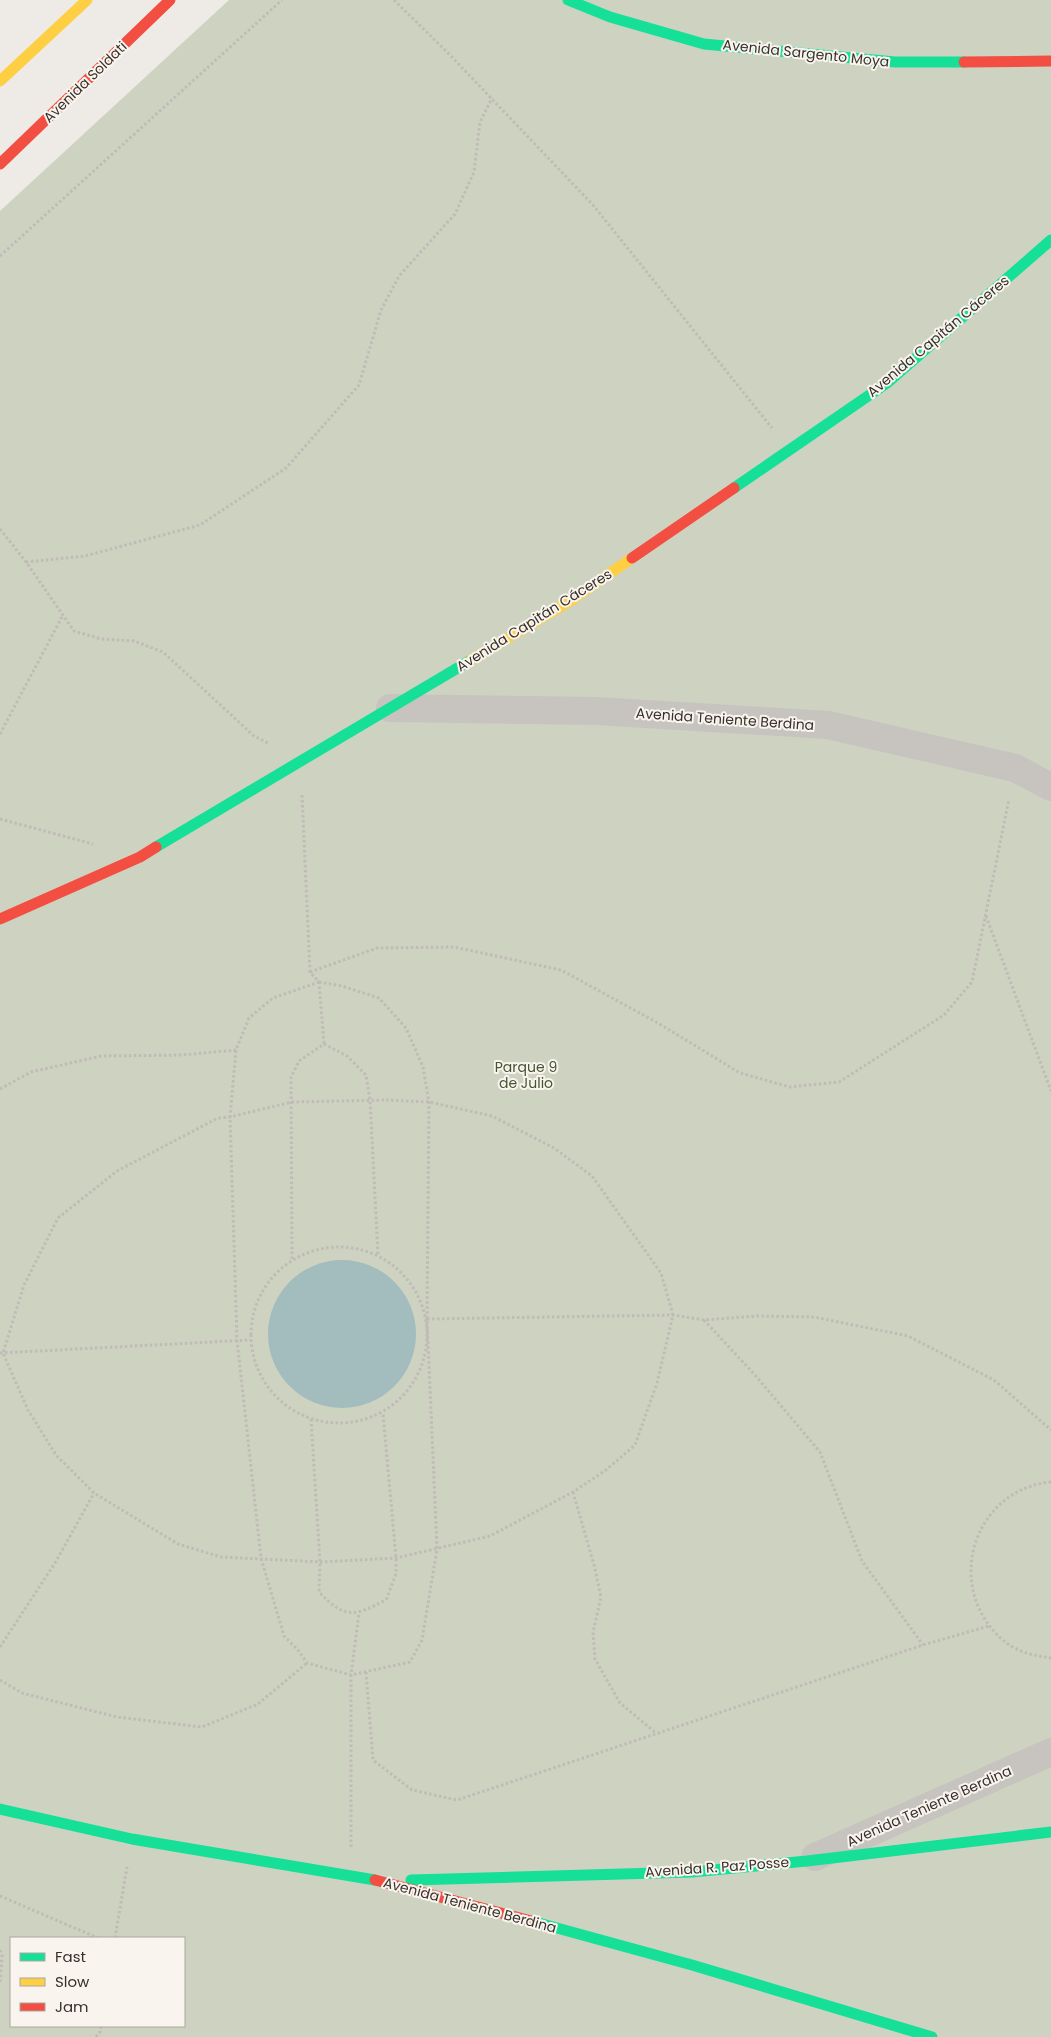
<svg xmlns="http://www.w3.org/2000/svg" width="1051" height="2037" viewBox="0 0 1051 2037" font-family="Poppins,sans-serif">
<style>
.green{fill:#ced3c1;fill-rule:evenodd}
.water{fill:#a3bcbd}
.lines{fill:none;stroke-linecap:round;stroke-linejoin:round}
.path{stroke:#c0bbb6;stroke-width:3;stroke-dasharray:2.5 2.5;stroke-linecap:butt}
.street{stroke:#c7c3be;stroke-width:28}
.fast{stroke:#16e098;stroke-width:11}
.slow{stroke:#ffcf43;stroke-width:11}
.jam{stroke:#f24e42;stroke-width:11}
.labels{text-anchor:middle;stroke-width:4;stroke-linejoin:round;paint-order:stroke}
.street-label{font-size:14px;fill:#38302c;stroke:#f9f5ee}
.park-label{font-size:14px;fill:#465432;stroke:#f9f5ee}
</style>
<rect width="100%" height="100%" fill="#eeeae6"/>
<!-- green -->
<path class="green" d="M229,0H1051V2037H0V211ZM11,1938H184V2026H11Z"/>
<!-- water -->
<path class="water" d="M268 1334a74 74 0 1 1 148 0a74 74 0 1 1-148 0Z"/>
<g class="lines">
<!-- path -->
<path class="path" d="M394,0L450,55L593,205L772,428
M0,256L282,0
M0,529L26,562L74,631L101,639L134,641L163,652L254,736L270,744
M26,562L85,556L200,525L286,468L359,385L381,310L399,276L455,214L474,172L480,122L492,98
M0,734L63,615
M302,795L310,972L319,982L324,1044
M0,819L93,844
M986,916L1051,1091
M310,972L377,948L454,947L561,970L658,1023L740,1073L790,1087L839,1082L944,1015L972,982L1009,799
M319,982L342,986L379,998L406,1028L423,1067L429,1102L427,1319L437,1549L422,1640L410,1662L351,1675L307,1663L298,1650L284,1636L261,1558L237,1340L230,1117L236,1050L249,1018L273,998Z
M0,1089L31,1072L101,1056L182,1055L236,1050
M386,1100L429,1102L492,1116L554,1148L592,1176L661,1273L673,1315L657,1383L635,1445L606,1470L573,1492L490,1536L396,1558L320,1562L221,1557L178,1544L94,1493L56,1455L28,1410L3,1353L24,1285L58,1218L117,1171L218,1118L230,1117L292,1102Z
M251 1335a88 88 0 1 1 176 0a88 88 0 1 1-176 0Z
M292,1259L291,1077L299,1061L324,1044L347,1056L366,1075L370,1100L378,1255
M427,1319L673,1315L704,1320L757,1316L814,1317L908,1336L994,1380L1051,1430
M704,1320L755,1375L820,1452L862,1561L923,1645
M0,1353L250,1340
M311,1419L320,1562L319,1592C346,1620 354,1616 386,1600L396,1574V1558L383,1414
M1051,1482C1036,1483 1021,1489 1009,1497C959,1533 958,1607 1008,1644C1021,1653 1036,1656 1051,1658
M573,1492L594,1565L601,1597L593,1632L595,1659L620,1703L656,1733
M0,1647L55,1563L94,1493
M366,1672L373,1760L412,1790L457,1800L923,1645L989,1626
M0,1680L22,1693L117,1717L202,1727L258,1704L307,1663
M351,1847V1675L359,1613
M0,1896L98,1938
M115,1938L127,1867
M0,1950L2,1955L0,1984
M96,2037L100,2032L101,2026"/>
<!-- street -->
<path class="street" d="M390,708L596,711L828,725L1015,768L1051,787
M815,1857L1051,1752"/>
<!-- fast -->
<path class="fast" d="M568,0L610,17L704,44L895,62H964
M734,488L887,383L1051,240
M156,847L471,660
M0,1809L132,1839L375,1880
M411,1880L692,1872L807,1861L1051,1832
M535,1922L692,1965L932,2037"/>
<!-- slow -->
<path class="slow" d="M0,81L87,0
M471,660L570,601L632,558"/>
<!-- jam -->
<path class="jam" d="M964,62L1051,61
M0,164L170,0
M632,558L734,488
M0,919L140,857L156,847
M375,1880L535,1922"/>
</g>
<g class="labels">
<!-- street labels -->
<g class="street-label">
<text transform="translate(806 53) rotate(6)" y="5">Avenida Sargento Moya</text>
<text transform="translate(85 82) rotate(-44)" y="5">Avenida Soldati</text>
<text transform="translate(938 336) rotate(-40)" y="5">Avenida Capitán Cáceres</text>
<text transform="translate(534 620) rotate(-32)" y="5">Avenida Capitán Cáceres</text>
<text transform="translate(725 719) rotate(4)" y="5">Avenida Teniente Berdina</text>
<text transform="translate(929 1806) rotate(-24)" y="5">Avenida Teniente Berdina</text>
<text transform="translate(717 1867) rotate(-4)" y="5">Avenida R. Paz Posse</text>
<text transform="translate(470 1905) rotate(15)" y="5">Avenida Teniente Berdina</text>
</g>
<!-- park labels -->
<g class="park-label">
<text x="526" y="1072">Parque 9<tspan x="526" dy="16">de Julio</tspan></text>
</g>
</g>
<!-- legend -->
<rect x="10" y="1937" width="175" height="90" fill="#f9f5ee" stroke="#aca6a0"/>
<rect x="20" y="1953" width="25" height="8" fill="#16e098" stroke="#aca6a0"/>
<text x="55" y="1962" font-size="15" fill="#38302c">Fast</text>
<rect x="20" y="1978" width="25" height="8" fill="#ffcf43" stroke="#aca6a0"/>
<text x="55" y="1987" font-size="15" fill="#38302c">Slow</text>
<rect x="20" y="2003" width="25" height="8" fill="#f24e42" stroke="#aca6a0"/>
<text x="55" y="2012" font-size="15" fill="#38302c">Jam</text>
</svg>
